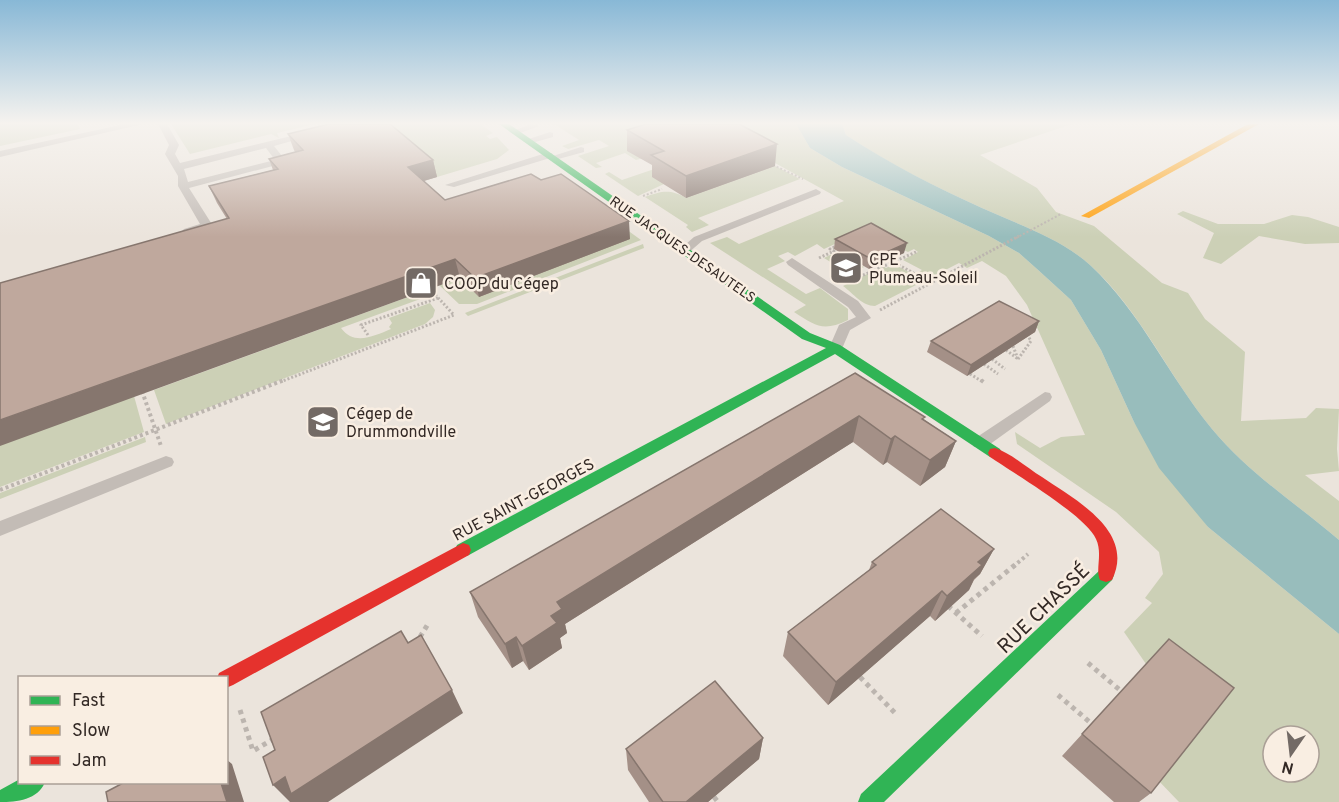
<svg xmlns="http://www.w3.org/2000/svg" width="1339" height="802" viewBox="0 0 1339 802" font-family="Overpass,sans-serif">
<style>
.green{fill:#ccd0b6;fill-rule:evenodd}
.water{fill:#98bdbc}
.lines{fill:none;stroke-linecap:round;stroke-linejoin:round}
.path-far3{stroke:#bcb5af;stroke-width:2;stroke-dasharray:2 2;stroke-linecap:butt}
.path-far2{stroke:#bcb5af;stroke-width:3;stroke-dasharray:2 2;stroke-linecap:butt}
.path-far1{stroke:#bcb5af;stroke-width:4;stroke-dasharray:3 3;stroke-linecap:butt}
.path{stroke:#bcb5af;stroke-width:5;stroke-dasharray:4.5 4.5;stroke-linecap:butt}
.lane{fill:#c3bcb6;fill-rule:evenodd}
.fast{fill:#30b455;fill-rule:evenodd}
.slow{fill:#ff9f0a;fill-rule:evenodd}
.jam{fill:#e5322d;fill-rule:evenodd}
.wall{fill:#a49087}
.shaded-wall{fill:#86766e}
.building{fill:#bfa89d;stroke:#86766e;stroke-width:1.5}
.labels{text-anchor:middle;stroke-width:5;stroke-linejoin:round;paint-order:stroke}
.far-street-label{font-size:14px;fill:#332925;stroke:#f9eee2}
.poi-label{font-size:16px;fill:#332925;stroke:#f9eee2;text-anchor:start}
.street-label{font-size:16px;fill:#332925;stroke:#f9eee2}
.near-street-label{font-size:20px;fill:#332925;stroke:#f9eee2}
</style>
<rect width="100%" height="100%" fill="#ebe4dc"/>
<!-- green -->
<path class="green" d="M0,124H78L80,129L0,146Z
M171,124H315L277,133L279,138L271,134L190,154Z
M395,124H480L493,133L486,136L490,139L497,137L509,150L497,159L437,177L384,131V127Z
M554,124H796L810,148L842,167L989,236L1019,253L1037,269L1071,300L1101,350L1134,422L1208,527L1339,634V802H1179L1155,777L1208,711L1146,664L1124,632L1152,603L1145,598L1163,574L1159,552L1116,512L1017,444L1015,432L1040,448L1061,437L1085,435L1027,305L1006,276L982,261L967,268L959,263L875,306C862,306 854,294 843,286L883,266L886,268L894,264L914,275L922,270L903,260L918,252L914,249L908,252L863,231L824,249L817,244L795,256L788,252L778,256L785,261L767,269L806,294L820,288L848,309V320C823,332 816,326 794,312L806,305L710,243L727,237L739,244L844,201L775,163L664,184L638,196L605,174L609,172L622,180L669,164L654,155L636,160L625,153L596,163L602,167L596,168L578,156L609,146L599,140L568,149L562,146L579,140ZM1273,736H1309V772H1273Z
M842,124H1072L980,155L1037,188L1056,212L1094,226L1162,283L1188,293L1205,319L1245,352L1241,421L1306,418L1316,408L1339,409L1337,449L1339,471L1305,475L1339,501V540C1296,503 1249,474 1212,429C1169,377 1141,311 1090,265C1060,238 1019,225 982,208C934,186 889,164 846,135Z
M775,166L800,179L698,218L709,225L692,232L686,227L688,225L645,197C662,191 670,189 686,198Z
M1183,211L1218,224H1264L1292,215L1308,217L1339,227V243L1305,244L1259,236L1221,264L1203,258L1214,233L1177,214Z
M612,219L641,240L477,304H459L439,285Z
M643,244L644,248L468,316L465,313Z
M834,253L848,261L852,259L864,267L850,274L824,258Z
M419,293L423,298L341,328C354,346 374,336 391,329L389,327L392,323L389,318L430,303L435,310L433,317L425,324L166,424L154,390Z
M134,396L144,432L0,487V445Z
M145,437L146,442L0,499V493Z"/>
<!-- water -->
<path class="water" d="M796,124H842L846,135C890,164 934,186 982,208C1019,225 1060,238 1090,265C1141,312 1169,377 1212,429C1249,474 1296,503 1339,540V634L1208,527L1159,468L1134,422L1101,350L1071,300L1037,269L1019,253L989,236L842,167L810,148Z"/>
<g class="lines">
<!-- path-far3 -->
<path class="path-far3" d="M773,165L803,179
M643,196L662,189
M1016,238L1061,214"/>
<!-- path-far2 -->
<path class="path-far2" d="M819,258L834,251L830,249L839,245
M895,263L930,282
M852,280L916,252
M880,310L1019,236
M368,335L361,325L438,298
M1013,346L1018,359
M1006,350L1018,359
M992,359L1005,369
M1018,359L1031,341L1028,336
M984,364L998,374
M970,374L983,382
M280,382L454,315L430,289"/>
<!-- path-far1 -->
<path class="path-far1" d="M981,380L985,383
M142,391L161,446
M0,490L284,380
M1013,567L1028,554"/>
<!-- path -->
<path class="path" d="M948,606L982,636
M956,613L1015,565
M420,637L428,624
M1088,663L1121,691
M860,677L895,713
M1058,695L1092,724
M240,710L253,751L275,738
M714,797L718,802"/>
<!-- lane -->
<path class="lane" d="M125,124H143L0,157V151Z
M158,124H167L179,145L175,154L180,163L308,132L313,135L274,146L286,161L284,163L189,188L213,226L188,234L182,231L184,229L200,224L178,186V176L165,154L169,145ZM266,148L275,160L188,182L184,169Z
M531,124L539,126L515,135L510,132Z
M550,132L553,133V137L528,144L523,141Z
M581,147L584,148V152L551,161L550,158L454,187L445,185L546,153H552L553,156Z
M816,189L821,192L820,194L702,241L687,254H679L677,252L694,237Z
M792,258L858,301L871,318L850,330L841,351L836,352L829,348L839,325L856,317L848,307L788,265L786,262Z
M1045,392L1050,393L1052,397L1050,401L986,447H974L972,443L974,439Z
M166,456L172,458L174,462L172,466L0,536V521Z"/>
<!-- fast -->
<path class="fast" d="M499,124H509L810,333L840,345L1000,449L1002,453L1000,457H990L835,354L469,555L463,557L457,555L455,550L457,545L826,348L802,339Z
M1106,568L1112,570L1114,575L1112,580L884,802H858L861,794L1100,570Z
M20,779V782H45C38,800 17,802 0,802V790Z"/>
<!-- slow -->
<path class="slow" d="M1248,124H1259L1089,218L1081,216Z"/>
<!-- jam -->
<path class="jam" d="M995,448C1011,453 1027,468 1042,477C1074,499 1136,531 1112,580L1106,582L1100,580C1095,569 1103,554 1096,539C1085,515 1015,474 990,457L988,453L990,449Z
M463,543L469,545L471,550L469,555L233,685L226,688V678H217L219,673Z"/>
</g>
<!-- wall -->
<path class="wall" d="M627,130L775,166L686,198L652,177V165L627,151Z
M288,134L433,160L437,177L424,181L445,200L630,239L479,297L460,278L227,219L217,203L209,186L273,170L269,159L295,152L294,150Z
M835,239L904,253L869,269L834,249Z
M1039,321L1035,332L967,376L927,352L931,341Z
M855,373L956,441L945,467L920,486L887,462L883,465L853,442L565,624L567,633L560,638L562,648L529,670L523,661L512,668L478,617L470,592Z
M994,549L980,574L974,580L969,590L935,621L930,616L828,705L783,656L788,632L869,570L872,562Z
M1169,639L1151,793L1139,802H1114L1062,756Z
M763,738L759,759L708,802H649L628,770L626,749Z"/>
<!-- shaded-wall -->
<path class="shaded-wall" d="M777,144L775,166L686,198V176Z
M433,160L437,177L413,184L408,167Z
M629,221L630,239L479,297L475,278Z
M907,243L904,253L869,269L871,259Z
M455,259L460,278L0,446V420Z
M1039,321L1035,332L967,376L971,365Z
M859,416L853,442L565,624L567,633L560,638L562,648L529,670L522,646L551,616L557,602Z
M895,436L887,462L883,465L891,439Z
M956,441L945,467L920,486L930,460Z
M994,549L980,574L974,579L969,590L935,621L947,596L978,562Z
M942,591L930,616L828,705L836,682Z
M516,637L523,661L512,668L505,644Z
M452,690L463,713L328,802H290L273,785L285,777Z
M763,738L759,759L708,802H686Z
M226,759L232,764L244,802H227L221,783H226Z"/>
<!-- building -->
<path class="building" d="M329,124H390L433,160L408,167L445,200L531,174L541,180L561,174L629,221L475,278L455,259L0,420V283L229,218L209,186L278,169L269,159L303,150L288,134Z
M646,124H739L777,144L686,176L651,155L664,151L627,130Z
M871,223L907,243L871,259L835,239Z
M999,301L1039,321L971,365L931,341Z
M855,373L925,417L922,419L956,441L930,460L895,436L891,439L859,416L557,602L562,609L551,616L557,623L522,646L516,637L505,644L470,592Z
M941,509L994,549L978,562L982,565L947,596L942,591L836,682L788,632L876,565L872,562Z
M401,631L408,643L421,635L452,690L291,794L285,777L273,785L263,757L275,750L261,712Z
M1169,639L1234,688L1151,793L1082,734Z
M715,681L763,738L686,802H663L626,749Z
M123,783H221L227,802H108L106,792Z"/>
<!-- sky -->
<linearGradient id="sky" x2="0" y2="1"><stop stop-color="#88b8d6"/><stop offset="0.52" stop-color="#f6f3ef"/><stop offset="1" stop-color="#f6f3ef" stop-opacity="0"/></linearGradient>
<rect width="1339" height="237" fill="url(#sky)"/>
<!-- icons -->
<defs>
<symbol id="school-square" viewBox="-11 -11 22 22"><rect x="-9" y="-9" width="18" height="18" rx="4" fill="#736a65" stroke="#f9eee2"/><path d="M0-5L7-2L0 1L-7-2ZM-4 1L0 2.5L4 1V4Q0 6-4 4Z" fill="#fff"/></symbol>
<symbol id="shop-square" viewBox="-11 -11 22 22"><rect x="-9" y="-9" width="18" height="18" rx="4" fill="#736a65" stroke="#f9eee2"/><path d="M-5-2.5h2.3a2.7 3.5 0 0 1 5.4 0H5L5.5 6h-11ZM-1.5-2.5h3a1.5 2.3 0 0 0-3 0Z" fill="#fff"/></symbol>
<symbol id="university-square" viewBox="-11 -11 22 22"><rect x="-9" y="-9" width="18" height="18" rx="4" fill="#736a65" stroke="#f9eee2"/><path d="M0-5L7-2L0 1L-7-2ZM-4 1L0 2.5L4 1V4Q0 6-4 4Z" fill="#fff"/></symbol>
</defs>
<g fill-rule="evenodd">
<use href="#school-square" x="827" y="249" width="38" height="38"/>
<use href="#shop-square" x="402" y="264" width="38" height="38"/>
<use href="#university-square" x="304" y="403" width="38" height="38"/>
</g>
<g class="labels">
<!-- far-street labels -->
<g class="far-street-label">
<text transform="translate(683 249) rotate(35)" y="5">RUE JACQUES-DESAUTELS</text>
</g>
<!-- poi labels -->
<g class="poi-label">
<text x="869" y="265">CPE<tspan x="869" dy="18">Plumeau-Soleil</tspan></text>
<text x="444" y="289">COOP du Cégep</text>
<text x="346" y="419">Cégep de<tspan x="346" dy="18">Drummondville</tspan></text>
</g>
<!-- street labels -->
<g class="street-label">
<text transform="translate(523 499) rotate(-28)" y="6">RUE SAINT-GEORGES</text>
</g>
<!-- near-street labels -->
<g class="near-street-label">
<text transform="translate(1043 608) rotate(-44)" y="7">RUE CHASSÉ</text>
</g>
</g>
<!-- legend -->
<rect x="18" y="676" width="210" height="108" fill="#f9eee2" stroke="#aa9f96" stroke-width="1.5"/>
<rect x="30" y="696" width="30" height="9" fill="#30b455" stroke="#aa9f96" stroke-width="1.5"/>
<text x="72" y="706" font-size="18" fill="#332925">Fast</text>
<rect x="30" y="726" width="30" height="9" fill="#ff9f0a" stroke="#aa9f96" stroke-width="1.5"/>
<text x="72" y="736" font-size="18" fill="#332925">Slow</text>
<rect x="30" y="756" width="30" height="9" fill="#e5322d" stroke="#aa9f96" stroke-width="1.5"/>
<text x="72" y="766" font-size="18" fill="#332925">Jam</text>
<!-- north arrow -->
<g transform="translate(1291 754) rotate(194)"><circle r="28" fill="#f9eee2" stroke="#aa9f96" stroke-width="1.5"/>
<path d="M0-4.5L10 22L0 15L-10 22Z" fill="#736a65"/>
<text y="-9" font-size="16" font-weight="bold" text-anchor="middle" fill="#332925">N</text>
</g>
</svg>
